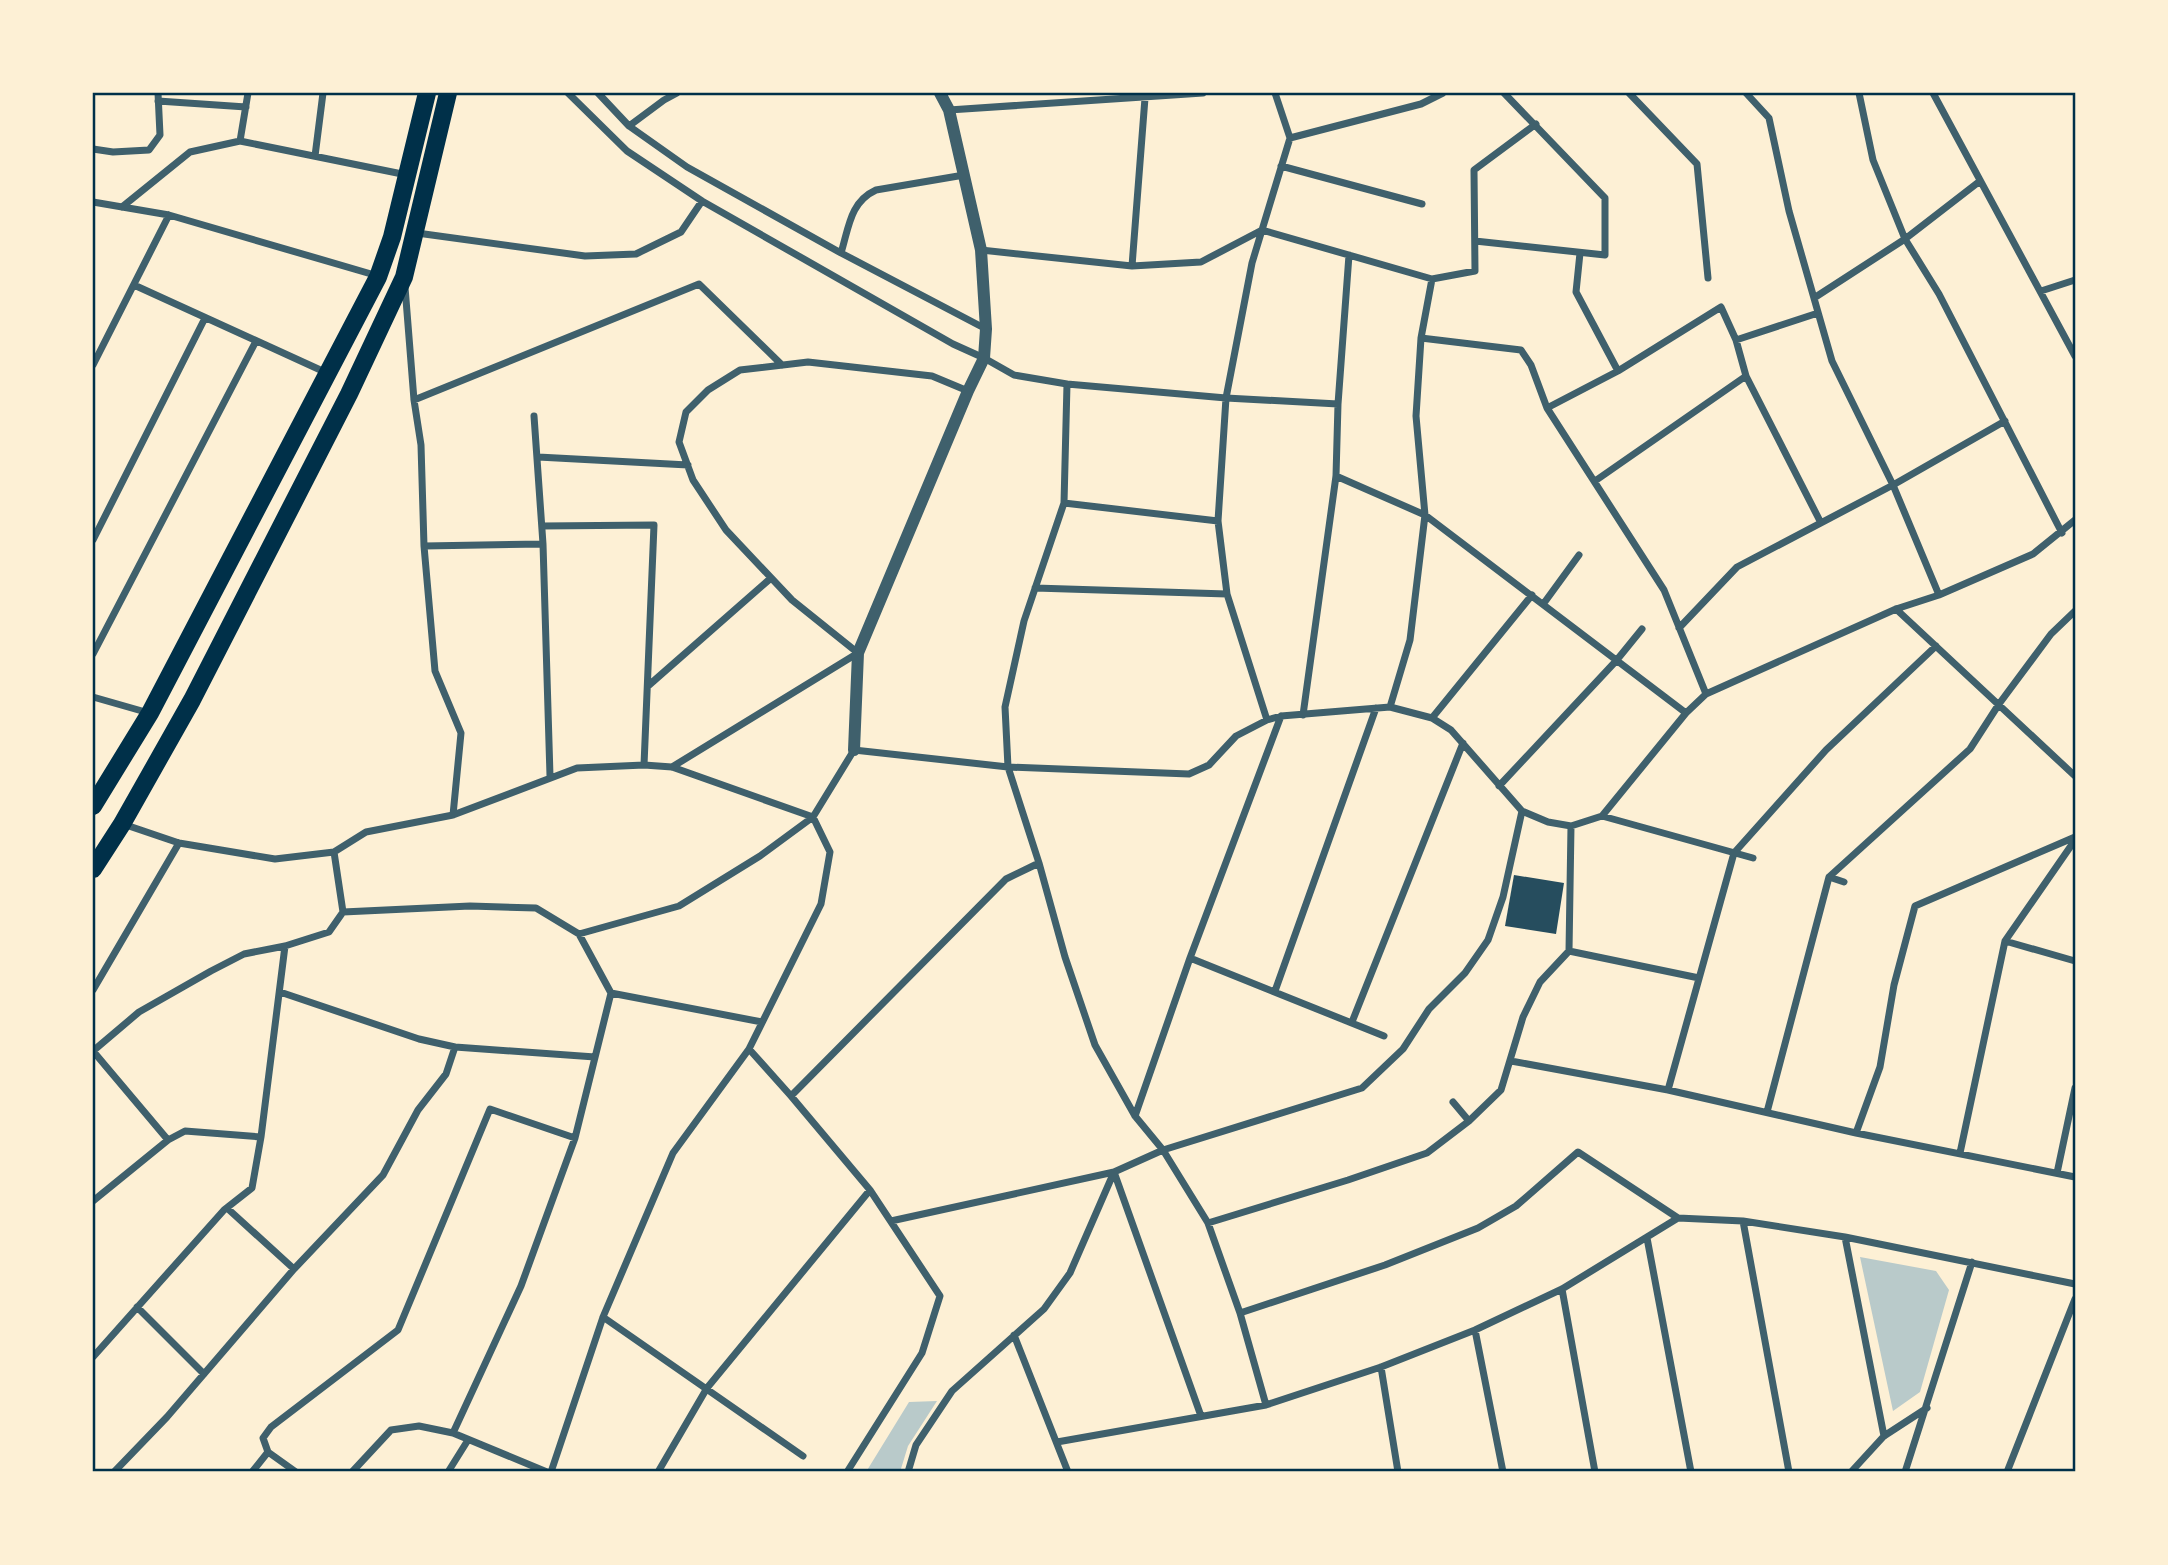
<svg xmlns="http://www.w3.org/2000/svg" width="2168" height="1565" viewBox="0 0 2168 1565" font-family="'Titillium Web',sans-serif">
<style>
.green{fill:#b9caca}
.building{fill:#264d5e}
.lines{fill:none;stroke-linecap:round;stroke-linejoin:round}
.minor{stroke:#3f606c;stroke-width:7}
.tertiary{stroke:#3f606c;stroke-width:12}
.primary{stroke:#003049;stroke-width:18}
.neatline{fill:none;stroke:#003049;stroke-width:2.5}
</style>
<rect width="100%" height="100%" fill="#fdf0d5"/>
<!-- green -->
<path class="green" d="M1860,1257L1936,1271L1949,1290L1920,1392L1893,1411Z
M937,1401L908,1446L900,1472H866L909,1402Z"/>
<!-- building -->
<path class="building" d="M1514,875L1564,883L1556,934L1505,926Z"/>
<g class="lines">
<!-- minor -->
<path class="minor" d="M568,93L627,151L702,201L953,344L984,358L1014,375L1067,384L1064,503L1024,621L1005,707L1008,767L1039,863L1065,957L1095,1045L1135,1116L1163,1150L1208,1223L1240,1313L1266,1405
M598,93L629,126L687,167L841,253L986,329
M1275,93L1290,138L1262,230L1432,279L1421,338L1416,416L1425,515L1410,640L1390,707
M1629,93L1697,164L1708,278
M1746,93L1769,118L1789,211L1832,361L1893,485L1939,595
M1859,93L1873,160L1905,239L1939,294L2062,533
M1933,93L2075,356
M158,101L246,107
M949,110L1203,93
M629,126L664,100L677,93
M1290,138L1421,104L1443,93
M240,141L407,175
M93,149L113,152L149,150L160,135L158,93
M315,156L323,93
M1281,166L1422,204
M93,202L169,215L378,276
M122,207L190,152L240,141L248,93
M1262,230L1252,263L1226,398L1218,521L1227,594L1267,720
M417,233L585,256L636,254L681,232L702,201
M1475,241L1605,255V198L1504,93
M981,250L1132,266L1201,262L1262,230
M841,253C849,227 850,202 876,190L964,175
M1580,253L1576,292L1618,371
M1132,266L1145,98
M1432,279L1475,271L1474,170L1536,124
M134,285L327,373
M405,287L414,400L421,445L424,546L435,671L461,733L453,815
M2041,291L2075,280
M1814,298L1905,239L1980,181
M1421,338L1521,350L1531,365L1547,408L1664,590L1706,694
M1736,340L1818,313
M93,365L169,215
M1067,384L1226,398L1338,404
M414,400L699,284L782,365
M1547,408L1618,371L1721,307L1736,340L1746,376L1821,523
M534,416L543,544L550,776
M538,457L688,465
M1336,476L1425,515L1686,713
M1595,481L1746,376
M1064,503L1218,521
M542,526L654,525L644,765
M93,540L205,318
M424,546L543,544
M1035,588L1227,594
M1544,603L1579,555
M1896,609L2075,776
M1679,628L1737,567L1893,485L2005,421
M93,654L256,341
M648,686L771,578
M93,697L149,713
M1303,715L1336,476L1338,404L1349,255
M1432,718L1532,595
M672,767L858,653L792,600L726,530L693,480L679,442L686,412L708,390L740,370L808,362L932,376L968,391
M1499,786L1616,661L1642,629
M1602,816L1753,858
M123,824L179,843L275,859L334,852L366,832L453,815L577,768L644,765L672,767L813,817L830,852L821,904L749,1049L673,1153L603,1317L551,1472
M1829,877L1844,882
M343,912L470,906L536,908L579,934L611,993L762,1022
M579,934L679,906L760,856L813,817L854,750L1008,767L1189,774L1209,765L1236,736L1267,720L1281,716L1390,707L1432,718L1451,730L1522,811L1548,822L1571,826L1602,816L1686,713L1706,694L1896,609L1939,595L2033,554L2075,520
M2005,941L2075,961
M1569,951L1699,978
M1190,958L1384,1036
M93,990L179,843
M1275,991L1376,708
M1352,1022L1463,743
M455,1047L595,1057
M749,1049L791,1096L870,1190L940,1296L922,1353L847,1472
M1511,1061L1668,1090L1856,1133L2075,1177
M1668,1090L1734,853L1826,750L1936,646
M791,1096L1006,879L1039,863
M1453,1102L1469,1121
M1767,1112L1829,877L1970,749L1999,704L2051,634L2075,611
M1135,1116L1190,958L1281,716
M1856,1133L1880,1067L1894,985L1915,906L2075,837
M261,1137L185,1131L168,1140L93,1051L139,1012L211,971L244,954L285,946L329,932L343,912L334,852
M1960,1153L2005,941L2075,840
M2057,1173L2075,1088
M93,1201L168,1140
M227,1208L294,1269
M891,1221L1114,1172L1201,1416
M1743,1221L1789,1472
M1208,1223L1348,1180L1427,1153L1469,1121L1501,1090L1523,1017L1540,982L1569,951L1571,826
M1845,1237L1884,1436
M1647,1238L1691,1472
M1562,1289L1595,1472
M137,1307L204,1374
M1240,1313L1385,1265L1478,1228L1516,1206L1578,1152L1678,1218L1743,1221L1845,1237L2075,1284
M603,1317L803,1456
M1475,1330L1503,1472
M1014,1335L1068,1472
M93,1357L224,1210L252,1188L261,1137L285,946
M1381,1367L1398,1472
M453,1433L547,1472
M1057,1442L1266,1405L1381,1367L1475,1330L1562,1289L1678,1218
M268,1452L296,1472
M114,1472L167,1417L294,1269L383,1175L418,1110L446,1074L455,1047L419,1039L280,992
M252,1472L268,1452L263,1438L271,1427L398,1330L490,1109L575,1138
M352,1472L391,1430L419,1426L453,1433L521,1286L575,1138L611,993
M448,1472L468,1440
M658,1472L707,1388L870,1190
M908,1472L916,1445L952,1391L1044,1309L1070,1273L1114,1172L1163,1150L1362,1088L1403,1049L1429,1009L1465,973L1488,940L1503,897L1522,811
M1851,1472L1884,1436L1927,1408
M1905,1472L1972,1262
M2007,1472L2075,1299"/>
<!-- tertiary -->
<path class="tertiary" d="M854,750L858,653L968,391L984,358L986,329L981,250L949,110L940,93"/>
<!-- primary -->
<path class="primary" d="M93,806L150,713L378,277L392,237L427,93
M93,869L122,824L192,700L349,394L404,277L448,93"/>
</g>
<!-- border -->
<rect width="2168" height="1565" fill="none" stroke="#fdf0d5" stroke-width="189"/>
<rect x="94" y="94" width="1980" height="1376" class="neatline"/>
</svg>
